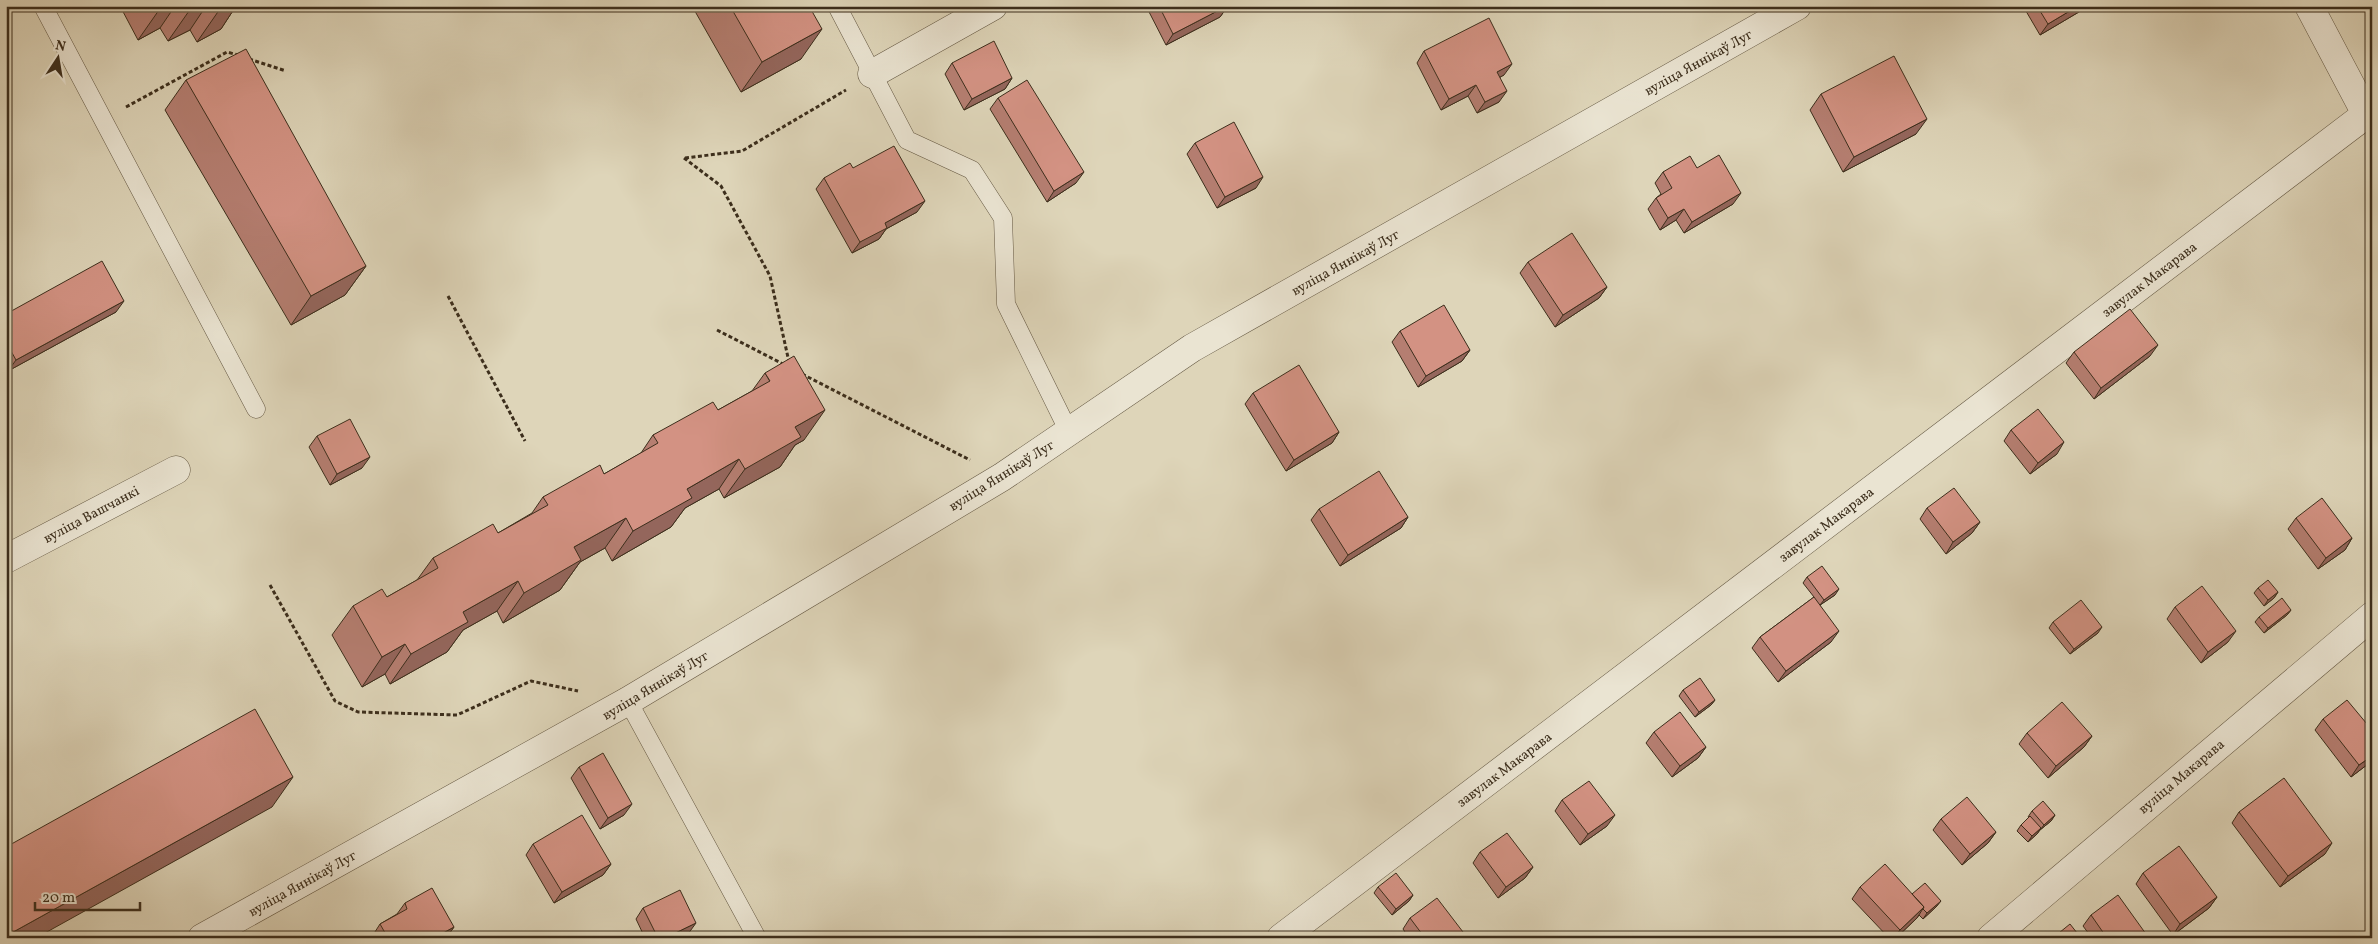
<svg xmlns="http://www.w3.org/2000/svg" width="2378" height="944" viewBox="0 0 2378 944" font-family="Vollkorn,serif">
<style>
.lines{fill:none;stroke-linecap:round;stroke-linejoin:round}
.lane-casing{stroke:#645843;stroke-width:19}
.street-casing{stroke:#645843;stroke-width:29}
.path{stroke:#3c2e1c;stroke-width:3;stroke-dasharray:4 2.5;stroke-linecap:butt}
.lane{stroke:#eae4d2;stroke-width:18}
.street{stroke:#eae4d2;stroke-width:28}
.wall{fill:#b57e71;stroke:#3c2e1c}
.shaded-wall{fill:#94665c;stroke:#3c2e1c}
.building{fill:#d39283;stroke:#3c2e1c}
.labels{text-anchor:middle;stroke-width:4;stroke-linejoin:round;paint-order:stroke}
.street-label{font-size:14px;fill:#3c2e1c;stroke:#eae4d2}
</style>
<rect width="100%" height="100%" fill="#ded5b9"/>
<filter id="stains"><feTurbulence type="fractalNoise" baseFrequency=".004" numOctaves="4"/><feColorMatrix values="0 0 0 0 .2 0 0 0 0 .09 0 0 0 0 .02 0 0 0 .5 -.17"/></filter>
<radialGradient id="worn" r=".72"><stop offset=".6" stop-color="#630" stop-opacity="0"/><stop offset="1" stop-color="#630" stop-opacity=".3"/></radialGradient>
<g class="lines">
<defs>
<path id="lane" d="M43,6L256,409
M837,6L907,140L972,170L1003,218L1006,304L1069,432
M628,701L757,938"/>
<path id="street" d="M2309,6L2366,114
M872,74L993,6
M6,559L176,470
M202,938L628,701L1002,477L1192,348L1797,6
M1281,938L2372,110
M1991,938L2372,616"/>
</defs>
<!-- lane casing -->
<use href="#lane" class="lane-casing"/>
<!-- street casing -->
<use href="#street" class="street-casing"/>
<!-- path -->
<path class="path" d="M249,59L286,71
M126,107L227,52L238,55
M684,158L721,186L770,276L789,362
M685,158L742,151L846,90
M448,296L525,441
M717,330L785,365
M802,374L970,460
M270,585L335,701L358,712L457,715L531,681L578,691"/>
<!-- lane -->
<use href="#lane" class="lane"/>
<!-- street -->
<use href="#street" class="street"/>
</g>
<!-- wall -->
<path class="wall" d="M120,6H236L221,29L197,42L190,30L168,41L160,28L138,40Z
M692,6H809L801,59L741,92Z
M1146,6H1228L1220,17L1166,45Z
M1615,6H1624L1617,10Z
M2023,6H2089L2040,35Z
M1424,51L1504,75L1500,77L1499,102L1477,113L1468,96L1441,110L1417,63Z
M952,63L1012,78L1005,89L964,110L945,74Z
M186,80L366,266L345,295L291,325L165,110Z
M1821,94L1916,134L1843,172L1810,110Z
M998,98L1076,183L1047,202L990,109Z
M1195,143L1256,188L1217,208L1187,154Z
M853,168L917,212L886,229L879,239L852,253L816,189L824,178Z
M1697,168L1733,204L1684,233L1676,220L1660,230L1648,209L1656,198L1661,194L1655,183L1663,172Z
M1528,262L1607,287L1599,298L1555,327L1520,273Z
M116,312L8,371L6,367V314Z
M1400,331L1470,350L1462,361L1418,387L1392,342Z
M2074,352L2150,356L2094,399L2066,363Z
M765,373L804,440L795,445L780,467L724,498L719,489L685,508L671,527L612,561L605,548L580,562L560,590L503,623L497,611L463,630L447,652L390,684L385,674L362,687L332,635L353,606L387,597L417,580L433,558L498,533L532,513L543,497L604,474L641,453L653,435L718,410L752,391Z
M1253,393L1339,432L1332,443L1286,471L1245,404Z
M2011,430L2057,454L2030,474L2004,441Z
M317,436L362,468L330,485L309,447Z
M1927,508L1980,522L1972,533L1946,554L1920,519Z
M1319,509L1408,517L1401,528L1340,566L1311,520Z
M2296,518L2352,538L2345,550L2318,569L2288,529Z
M1807,577L1835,595L1820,605L1831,642L1778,682L1752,648L1760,637L1814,597L1803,583Z
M2258,588L2278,592L2274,598L2264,606L2254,593Z
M2175,607L2228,642L2201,663L2167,619Z
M2291,610L2287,615L2264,633L2255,622L2259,617Z
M2053,622L2098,633L2070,654L2049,628Z
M1683,690L1715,700L1711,705L1695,717L1679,696Z
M2323,719L2372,761L2351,777L2315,730Z
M1654,732L1706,747L1698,758L1672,777L1646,743Z
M2027,733L2092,736L2084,747L2048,778L2019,744Z
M579,767L624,815L600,829L571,778Z
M1562,800L1607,826L1580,845L1555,811Z
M2032,811L2055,815L2051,821L2040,830L2037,834L2028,842L2017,831L2021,825L2029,818L2028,817Z
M2239,812L2325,854L2280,887L2232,823Z
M1941,819L1996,832L1988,843L1962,865L1933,830Z
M533,844L611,864L603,875L554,903L526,855Z
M1480,852L1533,867L1525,878L1498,898L1473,863Z
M2143,873L2217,897L2209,908L2173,935L2136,884Z
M1378,887L1413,895L1409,901L1392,915L1374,893Z
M1860,887L1912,894L1937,906L1923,919L1919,915L1917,918L1896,938H1889L1852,899Z
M405,903L454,927L446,938H374L373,935L380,924L397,914Z
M643,908L688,934L681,938H645L636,919Z
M2091,915L2146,934L2144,938H2092L2083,926Z
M1410,918L1459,938H1409L1403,929Z"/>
<!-- shaded-wall -->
<path class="shaded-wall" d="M166,6H175L160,28L138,40L159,10Z
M199,6H206L190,30L168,41L189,11Z
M222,6H236L221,29L197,42Z
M1227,6H1228L1220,17L1166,45L1173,34Z
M1620,6H1624L1617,10Z
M2078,6H2089L2040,35L2048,24Z
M822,29L801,59L741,92L762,62Z
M1512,64L1504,75L1489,83L1497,72Z
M1012,78L1005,89L964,110L972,99Z
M1476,85L1468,96L1441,110L1449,99Z
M1507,91L1499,102L1477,113L1485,102Z
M1927,119L1916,134L1843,172L1854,157Z
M1084,172L1076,183L1047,202L1054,191Z
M1263,177L1256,188L1217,208L1225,197Z
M1741,193L1733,204L1684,233L1692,222Z
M925,201L917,212L886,229L879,239L852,253L860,242L885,223Z
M1684,209L1676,220L1660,230L1668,218Z
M366,266L345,295L291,325L311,296Z
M1607,287L1599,298L1555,327L1563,315Z
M124,301L116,312L8,371L16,360Z
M2158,345L2150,356L2094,399L2101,388Z
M1470,350L1462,361L1418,387L1426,376Z
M825,410L804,440L795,445L780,467L724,498L745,469L795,427Z
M1339,432L1332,443L1286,471L1294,460Z
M2064,442L2057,454L2030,474L2038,463Z
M370,457L362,468L330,485L337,474Z
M739,459L719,489L685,508L671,527L612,561L633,531L687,489Z
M1408,517L1401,528L1340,566L1348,555Z
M626,518L605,548L580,562L560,590L503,623L524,593L574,547Z
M1980,522L1972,533L1946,554L1953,542Z
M2352,538L2345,550L2318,569L2326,558Z
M518,581L497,611L463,630L447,652L390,684L411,654L463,612Z
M1839,589L1835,595L1820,605L1824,600Z
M2278,592L2274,598L2264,606L2268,600Z
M2291,610L2287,615L2264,633L2268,628Z
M2102,627L2098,633L2070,654L2074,649Z
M1839,631L1831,642L1778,682L1786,671Z
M2236,631L2228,642L2201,663L2208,652Z
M405,644L385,674L362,687L382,657Z
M1715,700L1711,705L1695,717L1699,712Z
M2092,736L2084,747L2048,778L2056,766Z
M1706,747L1698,758L1672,777L1680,766Z
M2372,756V761L2351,777L2359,765Z
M293,777L272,807L36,938H6V936Z
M632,804L624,815L600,829L608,818Z
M1615,815L1607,826L1580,845L1588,834Z
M2055,815L2051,821L2040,830L2044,825Z
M2041,828L2037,834L2028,842L2032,836Z
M1996,832L1988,843L1962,865L1970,854Z
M2332,843L2325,854L2280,887L2288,876Z
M611,864L603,875L554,903L562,892Z
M1533,867L1525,878L1498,898L1506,887Z
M1413,895L1409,901L1392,915L1396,909Z
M2217,897L2209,908L2173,935L2180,924Z
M1941,901L1937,906L1923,919L1927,913Z
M1924,907L1917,918L1896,938H1894L1900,930Z
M696,923L688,934L681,938H665Z
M454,927L446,938H434Z"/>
<!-- building -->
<path class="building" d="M157,6H166L159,10Z
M186,6H199L189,11Z
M214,6H228L217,12Z
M730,6H809L822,29L762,62Z
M1159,6H1227L1173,34Z
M2037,6H2078L2048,24Z
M1489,18L1512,64L1497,72L1507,91L1485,102L1476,85L1449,99L1424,51Z
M994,41L1012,78L972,99L952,63Z
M246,49L366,266L311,296L186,80Z
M1894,56L1927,119L1854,157L1821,94Z
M1027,80L1084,172L1054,191L998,98Z
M1234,122L1263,177L1225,197L1195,143Z
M894,146L925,201L885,223L887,228L860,242L824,178L850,163L853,168Z
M1719,155L1741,193L1692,222L1684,209L1668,218L1656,198L1672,188L1663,172L1690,156L1697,168Z
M1572,233L1607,287L1563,315L1528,262Z
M102,261L124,301L16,360L6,342V314Z
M1444,305L1470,350L1426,376L1400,331Z
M2130,309L2158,345L2101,388L2074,352Z
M794,356L825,410L795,427L801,437L745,469L739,459L687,489L692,498L633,531L626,518L574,547L581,560L524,593L518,581L463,612L468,622L411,654L405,644L382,657L353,606L382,589L387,597L438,568L433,558L493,524L498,533L548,505L543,497L600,465L604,474L658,443L653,435L713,402L718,410L770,381L765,373Z
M1299,365L1339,432L1294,460L1253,393Z
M2038,409L2064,442L2038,463L2011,430Z
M350,419L370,457L337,474L317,436Z
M1379,471L1408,517L1348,555L1319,509Z
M1954,488L1980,522L1953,542L1927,508Z
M2322,498L2352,538L2326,558L2296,518Z
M1822,566L1839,589L1824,600L1807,577Z
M2268,580L2278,592L2268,600L2258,588Z
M2202,586L2236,631L2208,652L2175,607Z
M1814,597L1839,631L1786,671L1760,637Z
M2282,598L2291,610L2268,628L2259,617Z
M2081,600L2102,627L2074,649L2053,622Z
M1700,678L1715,700L1699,712L1683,690Z
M2347,700L2372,730V756L2359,765L2323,719Z
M2062,702L2092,736L2056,766L2027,733Z
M255,709L293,777L6,936V847Z
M1680,712L1706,747L1680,766L1654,732Z
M603,753L632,804L608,818L579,767Z
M2284,778L2332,843L2288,876L2239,812Z
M1589,781L1615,815L1588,834L1562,800Z
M1967,797L1996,832L1970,854L1941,819Z
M2043,801L2055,815L2044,825L2032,811Z
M582,815L611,864L562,892L533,844Z
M2030,816L2041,828L2032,836L2021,825Z
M1507,833L1533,867L1506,887L1480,852Z
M2179,846L2217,897L2180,924L2143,873Z
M1885,864L1924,907L1900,930L1860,887Z
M1396,873L1413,895L1396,909L1378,887Z
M1925,883L1941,901L1927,913L1923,909L1924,907L1912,894Z
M432,888L454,927L434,938H388L380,924L407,909L405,903Z
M680,890L696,923L665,938H658L643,908Z
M2118,895L2146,934L2142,938H2107L2091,915Z
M1437,898L1463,932L1456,938H1425L1410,918Z
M2070,924L2081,938H2055L2054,937Z"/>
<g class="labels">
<!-- street labels -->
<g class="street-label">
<text transform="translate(1698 62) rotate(-29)" y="5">вуліца Яннікаў Луг</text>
<text transform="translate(1345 262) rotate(-29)" y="5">вуліца Яннікаў Луг</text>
<text transform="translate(2149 279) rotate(-37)" y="5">завулак Макарава</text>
<text transform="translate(1001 475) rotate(-32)" y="5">вуліца Яннікаў Луг</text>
<text transform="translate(91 514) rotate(-28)" y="5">вуліца Вашчанкі</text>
<text transform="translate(1826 524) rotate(-37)" y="5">завулак Макарава</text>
<text transform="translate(655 685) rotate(-31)" y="5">вуліца Яннікаў Луг</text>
<text transform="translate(1504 769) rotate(-37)" y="5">завулак Макарава</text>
<text transform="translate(2181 776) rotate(-40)" y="5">вуліца Макарава</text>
<text transform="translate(302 883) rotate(-29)" y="5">вуліца Яннікаў Луг</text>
</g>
</g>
<!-- margin -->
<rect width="2378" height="944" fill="none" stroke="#ded5b9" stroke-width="25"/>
<rect x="8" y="8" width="2363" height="929" fill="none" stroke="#3c2e1c" stroke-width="2.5"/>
<rect x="12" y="12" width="2353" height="919" fill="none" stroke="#3c2e1c"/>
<!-- north arrow -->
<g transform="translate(58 58) rotate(12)" stroke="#eae4d2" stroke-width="4" paint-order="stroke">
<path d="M0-4L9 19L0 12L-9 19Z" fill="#3c2e1c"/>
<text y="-8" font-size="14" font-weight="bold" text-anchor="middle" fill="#3c2e1c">N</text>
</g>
<!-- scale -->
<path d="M35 902v8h105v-8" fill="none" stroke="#3c2e1c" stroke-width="2.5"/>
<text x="42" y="902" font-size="15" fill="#3c2e1c" stroke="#eae4d2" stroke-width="4" paint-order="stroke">20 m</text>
<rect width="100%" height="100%" filter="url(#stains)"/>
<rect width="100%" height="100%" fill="url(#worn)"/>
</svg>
